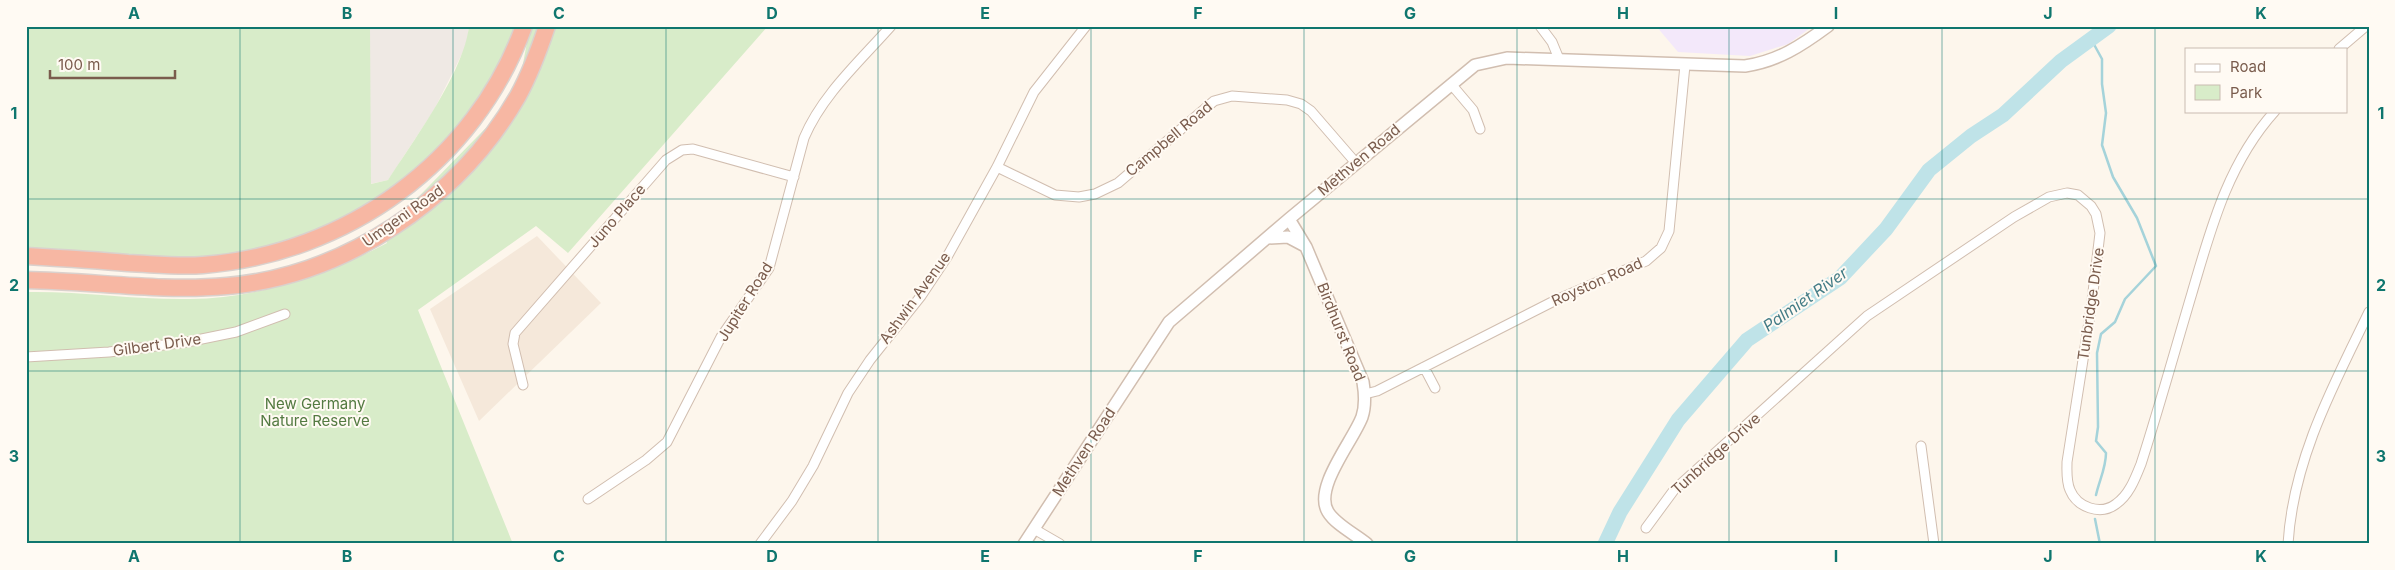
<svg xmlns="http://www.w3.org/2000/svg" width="2395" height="570" viewBox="0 0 2395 570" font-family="Inter,sans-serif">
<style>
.residential{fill:#f5e8da}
.industrial{fill:#efe9e4}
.education{fill:#f3e8fa}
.green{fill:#d8ecc9}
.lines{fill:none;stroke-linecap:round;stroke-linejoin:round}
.stream{stroke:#a5d3da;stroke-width:2.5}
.river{stroke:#bfe3e8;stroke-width:15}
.minor-casing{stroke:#d1beb0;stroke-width:11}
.tertiary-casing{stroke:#d1beb0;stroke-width:14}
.motorway-casing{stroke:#dad1cd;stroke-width:19}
.minor{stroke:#fff;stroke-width:9}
.tertiary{stroke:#fff;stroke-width:11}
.motorway{stroke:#f7b7a3;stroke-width:16}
.grid{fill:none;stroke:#0f766e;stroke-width:1;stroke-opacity:0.55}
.labels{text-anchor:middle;stroke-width:4;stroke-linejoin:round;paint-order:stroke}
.street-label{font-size:15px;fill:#7a5c4d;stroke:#fffaf3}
.park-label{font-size:15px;fill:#537a41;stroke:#fffaf3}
.water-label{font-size:16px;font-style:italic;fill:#437c86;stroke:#fffaf3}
.neatline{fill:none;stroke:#0f766e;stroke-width:2}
.grid-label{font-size:16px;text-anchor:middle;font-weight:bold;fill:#0f766e}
</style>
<rect width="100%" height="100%" fill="#fdf6ec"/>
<!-- residential -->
<path class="residential" d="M537,236L601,303L479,421L430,309Z"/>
<!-- industrial -->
<path class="industrial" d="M370,26H469L467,44L434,110L388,180L370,184Z"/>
<!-- education -->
<path class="education" d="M1656,26H1813L1788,44L1750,56L1678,52Z"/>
<!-- green -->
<path class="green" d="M26,26H370L371,184L388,180C414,140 464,72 469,26H522L477,113L375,208L231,262L26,255Z
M530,26H768L568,253L536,226L418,310L513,544H26V292C81,291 136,300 190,299C260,298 326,275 387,243L383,233L517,96Z"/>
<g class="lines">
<!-- stream -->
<path class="stream" d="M2091,39L2102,59V84L2106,113L2102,145L2113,177L2137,218L2156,266L2125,299L2115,322L2101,334L2097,353L2098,427L2096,441L2106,453C2106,468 2099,481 2096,495
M2095,519L2100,544"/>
<!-- river -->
<path class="river" d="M1605,544L1620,512L1678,420L1747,340L1840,278L1886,229L1929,170L1971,136L2003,115L2061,61L2109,26"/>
<defs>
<path id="minor" d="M1540,26L1552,42L1559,59
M2339,49L2366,26
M1451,84L1473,110L1480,129
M997,167L1055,195L1079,197L1095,194L1118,183L1214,101L1232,96L1287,100L1301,104L1311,111L1356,163
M26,357L109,352L187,342L236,332L285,314
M1424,367L1435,388
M523,385L513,344L515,333L666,160L682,150L693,149L794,177
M1365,394L1377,391L1556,300L1646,261L1661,248L1669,231L1685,65
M1921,446L1934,544
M588,499L646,460L667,442L721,337L769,268L804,138C822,95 860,61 891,26
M1646,528L1674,490L1867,316L2014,217L2049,197L2067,193L2078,195L2091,206L2096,214L2100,233L2091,309L2067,462C2067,471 2066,481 2070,490C2077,507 2100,516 2116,504C2129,495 2135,479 2141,464C2159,408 2175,350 2192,293C2211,228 2228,163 2275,111
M1034,529L1060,544
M760,544L792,501L813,466L848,393L870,360L921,296L947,257L997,167L1034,92L1086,26
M2288,544C2293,460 2333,386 2369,312"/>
<path id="tertiary" d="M1289,219L1306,247L1363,382C1365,394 1366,405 1362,417C1353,441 1313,488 1328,512C1336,525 1355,534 1367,544
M1268,238L1288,237L1305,246
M1024,544L1169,322L1289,219L1475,65L1507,58L1745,66C1778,61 1801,46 1828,26"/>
<path id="motorway" d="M26,256C60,258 94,260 128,263C153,264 178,267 203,265C346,254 475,162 524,26
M26,280C93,281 160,292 227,286C345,276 459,199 518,96C530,74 539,50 547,26"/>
</defs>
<!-- minor casing -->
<use href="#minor" class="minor-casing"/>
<!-- tertiary casing -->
<use href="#tertiary" class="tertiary-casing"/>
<!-- motorway casing -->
<use href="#motorway" class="motorway-casing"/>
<!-- minor -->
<use href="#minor" class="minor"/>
<!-- tertiary -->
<use href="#tertiary" class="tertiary"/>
<!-- motorway -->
<use href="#motorway" class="motorway"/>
</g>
<!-- grid -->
<path class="grid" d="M240,26V544M453,26V544M666,26V544M878,26V544M1091,26V544M1304,26V544M1517,26V544M1729,26V544M1942,26V544M2155,26V544M26,199H2369M26,371H2369"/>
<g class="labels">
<!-- street labels -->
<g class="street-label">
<text transform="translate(1169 139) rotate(-40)" y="5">Campbell Road</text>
<text transform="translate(1359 160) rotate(-40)" y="5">Methven Road</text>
<text transform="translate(403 216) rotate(-35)" y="5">Umgeni Road</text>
<text transform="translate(617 216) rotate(-49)" y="5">Juno Place</text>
<text transform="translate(1597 282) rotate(-24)" y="5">Royston Road</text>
<text transform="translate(915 298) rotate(-54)" y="5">Ashwin Avenue</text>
<text transform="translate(745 302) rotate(-58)" y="5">Jupiter Road</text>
<text transform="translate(2091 304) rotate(-82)" y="5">Tunbridge Drive</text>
<text transform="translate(1341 332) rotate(68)" y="5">Birdhurst Road</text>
<text transform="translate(157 345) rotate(-8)" y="5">Gilbert Drive</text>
<text transform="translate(1084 452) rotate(-57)" y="5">Methven Road</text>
<text transform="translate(1716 454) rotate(-42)" y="5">Tunbridge Drive</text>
</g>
<!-- park labels -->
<g class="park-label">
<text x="315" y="409">New Germany<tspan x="315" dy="17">Nature Reserve</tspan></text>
</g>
<!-- water labels -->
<g class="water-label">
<text transform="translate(1805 299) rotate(-35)" y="6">Palmiet River</text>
</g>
</g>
<!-- border -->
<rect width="2395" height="570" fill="none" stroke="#fffaf3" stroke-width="55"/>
<!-- legend -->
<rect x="2185" y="48" width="162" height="65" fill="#fffaf3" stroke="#cabbb1"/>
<rect x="2195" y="64" width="25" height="8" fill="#ffffff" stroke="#cabbb1"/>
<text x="2230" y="72" font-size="15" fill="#7a5c4d">Road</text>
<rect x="2195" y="85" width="25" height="15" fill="#d8ecc9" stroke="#cabbb1"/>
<text x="2230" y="98" font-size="15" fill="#7a5c4d">Park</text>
<!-- scale -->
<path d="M50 70v8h125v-8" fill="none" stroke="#7a5c4d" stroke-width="2.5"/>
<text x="58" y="70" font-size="15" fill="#7a5c4d" stroke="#fffaf3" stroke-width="4" paint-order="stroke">100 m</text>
<rect x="28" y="28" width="2340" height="514" class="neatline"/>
<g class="grid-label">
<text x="134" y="19">A</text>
<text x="347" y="19">B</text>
<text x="559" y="19">C</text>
<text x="772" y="19">D</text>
<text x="985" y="19">E</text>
<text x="1198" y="19">F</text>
<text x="1410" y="19">G</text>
<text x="1623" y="19">H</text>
<text x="1836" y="19">I</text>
<text x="2048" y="19">J</text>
<text x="2261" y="19">K</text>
<text x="14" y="119">1</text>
<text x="2381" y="119">1</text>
<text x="14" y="291">2</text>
<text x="2381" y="291">2</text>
<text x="14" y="462">3</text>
<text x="2381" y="462">3</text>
<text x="134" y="562">A</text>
<text x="347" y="562">B</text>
<text x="559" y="562">C</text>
<text x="772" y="562">D</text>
<text x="985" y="562">E</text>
<text x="1198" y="562">F</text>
<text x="1410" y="562">G</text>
<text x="1623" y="562">H</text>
<text x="1836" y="562">I</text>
<text x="2048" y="562">J</text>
<text x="2261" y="562">K</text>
</g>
</svg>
